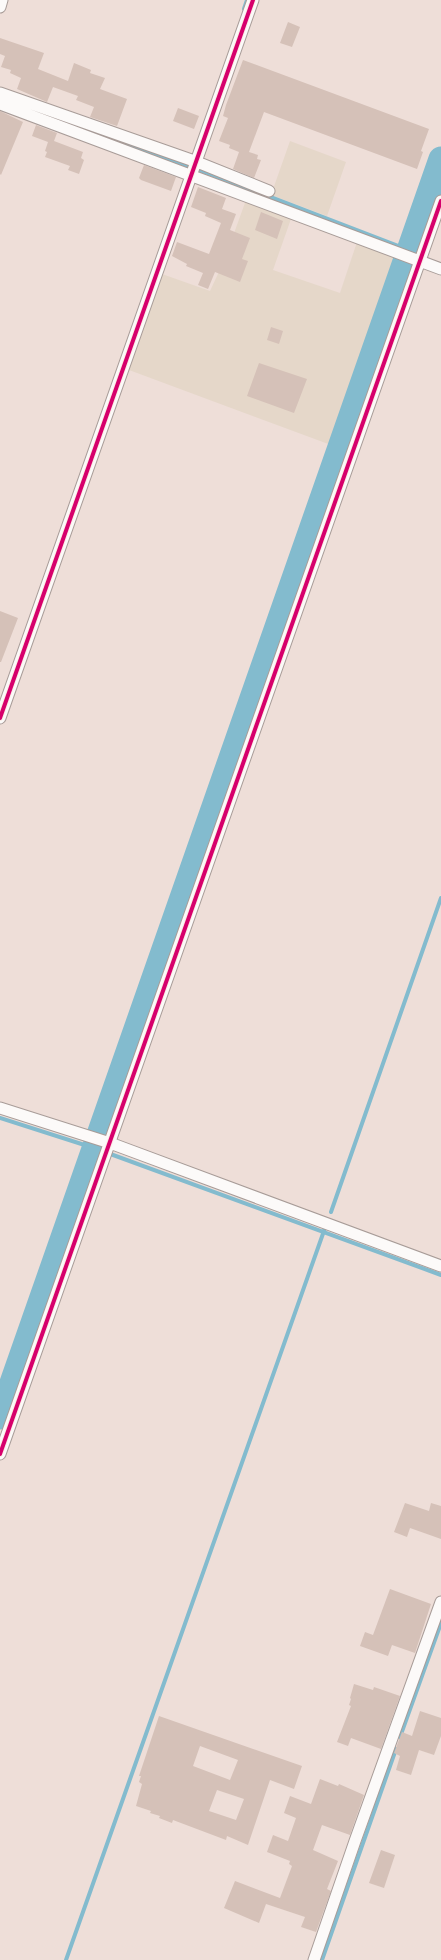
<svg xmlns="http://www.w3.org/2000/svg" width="441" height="1960" viewBox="0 0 441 1960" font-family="Poppins,sans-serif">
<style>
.industrial{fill:#e5d7c9}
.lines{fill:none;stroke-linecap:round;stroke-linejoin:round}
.stream{stroke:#83bbce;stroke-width:4}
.river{stroke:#83bbce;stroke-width:25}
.building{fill:#d5c1b8;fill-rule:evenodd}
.minor-casing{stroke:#a89c98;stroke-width:13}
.minor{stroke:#fcfaf9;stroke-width:11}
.cycleway-casing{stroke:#fbebe4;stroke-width:6}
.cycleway{stroke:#d6006c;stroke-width:4}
</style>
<rect width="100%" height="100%" fill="#eeded8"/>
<!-- industrial -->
<path class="industrial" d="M290,141L346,162L327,216L271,195Z
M246,200L292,216L273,270L340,293L357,242L398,258L331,445L129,370L162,274L210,291L224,261Z"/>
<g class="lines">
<!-- stream -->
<path class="stream" d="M244,9L247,0
M76,125L200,170L409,250
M0,1118L94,1148L441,1275
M331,1212L441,898
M400,1737L441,1623
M66,1960L325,1228
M322,1960L396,1749"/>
<!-- river -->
<path class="river" d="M0,1417L441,159"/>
</g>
<!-- building -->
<path class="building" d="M288,22L300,27L292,47L280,43Z
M0,38L44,53L38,69L68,81L74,63L91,70L90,73L105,78L100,89L127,99L117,126L90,117L94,107L76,100L78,96L53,87L47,102L17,89L21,78L10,73L11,70L1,67L5,56L0,54Z
M243,60L429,129L421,151L423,152L417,169L264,112L249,152L258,155L257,159L261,160L254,178L233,169L239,152L229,148L230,145L219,141L228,118L223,116L226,105Z
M178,108L199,116L194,129L173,121Z
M0,111L23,122L1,175L0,174Z
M36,125L57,133L54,141L83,152L81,158L84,160L79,174L68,170L70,166L45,157L47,152L45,151L48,142L32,136Z
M144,165L176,177L171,191L141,180L139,178Z
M198,187L226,198L222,209L236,214L230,230L250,238L242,259L248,261L240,282L215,272L208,289L198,285L203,273L186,266L187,264L172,256L177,242L209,254L221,223L205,216L206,213L191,207Z
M261,212L283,221L277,239L255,230Z
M271,327L283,331L279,344L267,340Z
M259,363L307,379L294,413L247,396Z
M0,611L18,618L1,662H0Z
M405,1503L429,1511L431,1503L441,1506V1539L410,1528L407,1537L394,1532Z
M390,1589L431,1604L415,1653L392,1645L388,1656L360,1646L365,1632L373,1635Z
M354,1684L373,1690L374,1687L400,1696L381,1749L351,1738L348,1746L337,1742L351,1706L349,1705L351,1699L350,1698Z
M420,1711L441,1718V1736L434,1755L419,1750L411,1775L396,1770L400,1756L394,1753L402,1732L412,1736Z
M159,1716L302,1766L294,1789L270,1780L248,1845L227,1836L226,1840L173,1820L172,1823L159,1818L160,1816L150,1813L151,1811L136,1806L142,1784L139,1782L141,1776H139ZM200,1746L238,1760L230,1780L193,1766ZM217,1790L244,1799L236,1820L209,1811Z
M320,1779L338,1786L339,1784L364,1795L350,1835L322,1825L313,1850L338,1861L327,1889L331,1891L316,1932L301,1927L305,1917L266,1904L259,1923L224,1908L235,1881L280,1898L292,1866L289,1864L290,1861L267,1852L273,1835L288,1841L296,1818L284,1813L290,1796L311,1804Z
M381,1850L395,1855L384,1888L369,1883Z"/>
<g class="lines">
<defs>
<path id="minor" d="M0,7L2,0
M0,93L197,162L269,191
M0,104L441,269
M0,718L253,0
M0,1108L110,1143L441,1266
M0,1454L441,201
M314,1960L355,1841L441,1602"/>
</defs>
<!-- minor casing -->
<use href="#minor" class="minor-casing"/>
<!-- minor -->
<use href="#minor" class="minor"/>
<defs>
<path id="cycleway" d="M0,718L253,0
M0,1454L441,201"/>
</defs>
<!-- cycleway casing -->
<use href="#cycleway" class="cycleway-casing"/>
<!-- cycleway -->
<use href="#cycleway" class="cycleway"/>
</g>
</svg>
